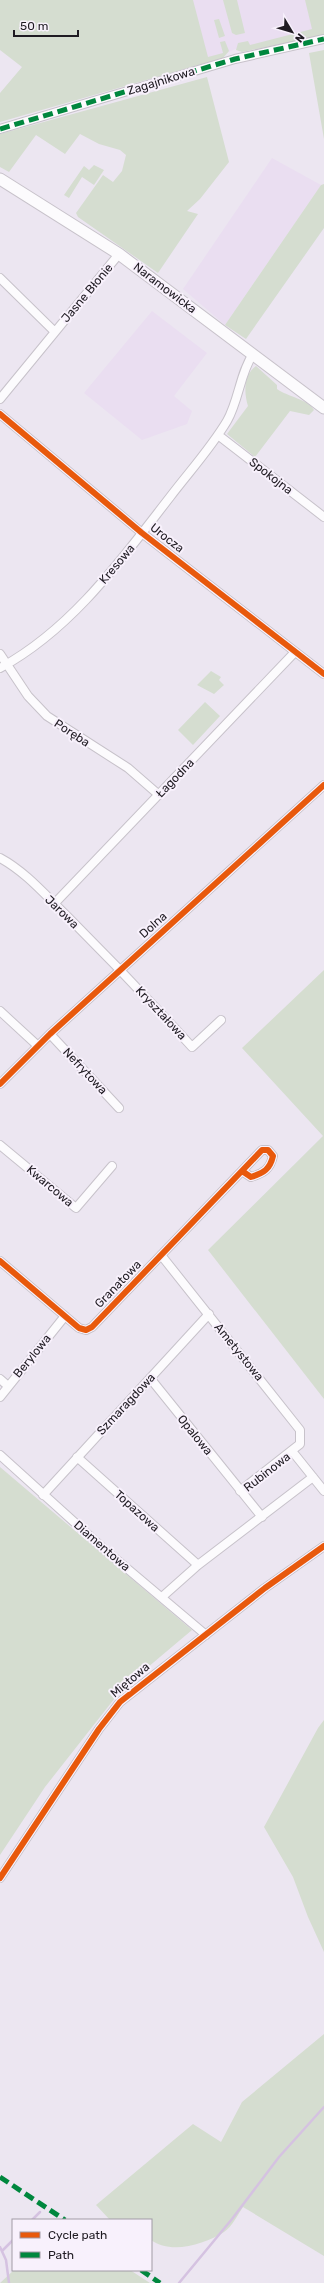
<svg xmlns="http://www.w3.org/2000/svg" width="324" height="2283" viewBox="0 0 324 2283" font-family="Rubik,sans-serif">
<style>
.built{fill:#eadef1}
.green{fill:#d5ddd0}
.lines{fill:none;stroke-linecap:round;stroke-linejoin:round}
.stream{stroke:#d5c2e1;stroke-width:2.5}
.street-casing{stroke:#c7c2ca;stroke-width:10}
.secondary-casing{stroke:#c7c2ca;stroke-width:13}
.street{stroke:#fcfbfd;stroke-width:8}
.secondary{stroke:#fcfbfd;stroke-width:11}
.quiet{stroke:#00873e;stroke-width:5;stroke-dasharray:10 5;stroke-linecap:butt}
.cycleway-casing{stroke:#f8f1fc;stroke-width:8}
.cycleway{stroke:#e8590c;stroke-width:6}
.labels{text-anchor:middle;stroke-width:4;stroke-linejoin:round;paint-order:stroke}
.street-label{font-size:12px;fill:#1f1b22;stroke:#f8f1fc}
</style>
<rect width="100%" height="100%" fill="#ece6f1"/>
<!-- built -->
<path class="built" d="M186,0H324V32L238,48L203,63Z
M272,158L321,185L225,325L183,289Z
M152,311L207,353L174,396L192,411L187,424L142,440L84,393Z"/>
<!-- green -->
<path class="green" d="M0,0H193L208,57L223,53L220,42L225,41L229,51L223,58L0,122V93L22,67L0,50Z
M223,0H237L245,33L236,35L232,33Z
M305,0H324V35L242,52L236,50L238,43L248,41L250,45L312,29Z
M219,19L225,36L219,38L214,20Z
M324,50V139L309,53Z
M207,77L229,162L200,199L187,211L198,214L158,273L78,217L76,213L103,175L113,182L122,171L126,155L120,150L99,144L80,134L65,154L36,135L9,172L0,167V134Z
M94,165L104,170L94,185L82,177L69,198L64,195L84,166L89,170Z
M324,184V228L246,339L225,325L321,185Z
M256,366L277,385V389C288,397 308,399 314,410L309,415L290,411L255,457L227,434L248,406C244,393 243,375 256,366Z
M211,671L221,677L219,680L224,685L214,694L197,685Z
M205,702L220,716L193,745L178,730Z
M324,970V1399L208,1250L323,1136L242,1048Z
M0,1467L192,1630L122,1689L45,1787L0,1855Z
M324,1720V1952L308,1917L293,1877L264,1827L318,1728Z
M324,2034V2256L243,2207C238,2214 232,2227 224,2232C205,2244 171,2255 151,2240V2220H110L96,2205L193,2124L221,2142L242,2102Z
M14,2270H130L150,2283H0Z"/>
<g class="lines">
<!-- stream -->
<path class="stream" d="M32,2220L40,2212
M0,2247L6,2260L9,2283
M2,2251L13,2240
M179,2283L232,2219L279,2157L324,2107"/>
<defs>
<path id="street" d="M0,129L235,59L324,39
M0,278L55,332
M0,399L119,254
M0,414L142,533L324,674
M218,435L324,517
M0,654L28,696L47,716L128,768L159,795
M0,668C72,629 121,560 170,497C189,472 211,448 227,421C239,400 240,373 253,354
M0,858C26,872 46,896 67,916C110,959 151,1002 192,1047L221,1020
M54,904L295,652
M0,1011L38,1046
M50,1034L119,1108
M0,1084L50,1034L324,785
M0,1145L76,1208L112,1166
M161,1255L300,1430V1444L240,1491
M0,1261L79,1328L86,1330L92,1327L262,1150H268L273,1156C270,1169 264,1173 251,1177L242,1171
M150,1378L262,1517
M0,1379L8,1386
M0,1397L65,1316
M292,1451L324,1491
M0,1455L104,1549L206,1635
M77,1457L198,1565
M43,1495L209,1314
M162,1597L198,1565L313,1477
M0,1878L99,1729L120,1702L265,1588L324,1546"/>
<path id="secondary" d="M0,179L119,254L324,408"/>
</defs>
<!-- street casing -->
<use href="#street" class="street-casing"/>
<!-- secondary casing -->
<use href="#secondary" class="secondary-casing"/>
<!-- street -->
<use href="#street" class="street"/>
<!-- secondary -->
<use href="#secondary" class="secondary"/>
<!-- quiet -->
<path class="quiet" d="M0,129L235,59L324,39
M0,2177L65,2220
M141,2270L160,2283"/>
<defs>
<path id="cycleway" d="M0,414L142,533L324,674
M0,1084L50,1034L324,785
M0,1261L79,1328L86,1330L92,1327L262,1150H268L273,1156C270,1169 264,1173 251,1177L242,1171
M0,1878L99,1729L120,1702L265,1588L324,1546"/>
</defs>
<!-- cycleway casing -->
<use href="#cycleway" class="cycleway-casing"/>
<!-- cycleway -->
<use href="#cycleway" class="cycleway"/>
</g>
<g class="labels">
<!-- street labels -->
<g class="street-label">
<text transform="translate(161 81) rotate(-17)" y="4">Zagajnikowa</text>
<text transform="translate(165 288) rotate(37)" y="4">Naramowicka</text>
<text transform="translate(87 293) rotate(-50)" y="4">Jasne Błonie</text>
<text transform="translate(271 476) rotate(38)" y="4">Spokojna</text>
<text transform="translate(167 538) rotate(38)" y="4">Urocza</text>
<text transform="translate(117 564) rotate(-50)" y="4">Kresowa</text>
<text transform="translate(72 733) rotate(33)" y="4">Poręba</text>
<text transform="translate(175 778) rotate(-46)" y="4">Łagodna</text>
<text transform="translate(62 912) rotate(44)" y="4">Jarowa</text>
<text transform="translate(153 925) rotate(-42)" y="4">Dolna</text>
<text transform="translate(161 1013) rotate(47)" y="4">Kryształowa</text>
<text transform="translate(85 1071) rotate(47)" y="4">Nefrytowa</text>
<text transform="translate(50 1186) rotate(40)" y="4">Kwarcowa</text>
<text transform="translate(118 1284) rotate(-46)" y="4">Granatowa</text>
<text transform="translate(239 1352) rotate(51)" y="4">Ametystowa</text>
<text transform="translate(32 1356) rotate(-51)" y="4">Berylowa</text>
<text transform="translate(126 1404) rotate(-47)" y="4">Szmaragdowa</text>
<text transform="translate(195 1435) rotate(51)" y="4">Opalowa</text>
<text transform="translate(267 1472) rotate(-38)" y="4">Rubinowa</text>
<text transform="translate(137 1511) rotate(42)" y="4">Topazowa</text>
<text transform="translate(102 1546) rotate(41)" y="4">Diamentowa</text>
<text transform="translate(130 1680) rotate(-40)" y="4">Miętowa</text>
</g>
</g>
<!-- legend -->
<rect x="12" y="2219" width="140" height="52" fill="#f8f1fc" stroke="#a19ba5"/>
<rect x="20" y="2232" width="20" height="6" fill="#e8590c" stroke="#a19ba5"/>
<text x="48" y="2239" font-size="12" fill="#1f1b22">Cycle path</text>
<rect x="20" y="2252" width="20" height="6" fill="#00873e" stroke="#a19ba5"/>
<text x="48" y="2259" font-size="12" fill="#1f1b22">Path</text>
<!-- north arrow -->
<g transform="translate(292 32) rotate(128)" stroke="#f8f1fc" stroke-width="3" paint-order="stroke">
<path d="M0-3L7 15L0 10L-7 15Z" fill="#1f1b22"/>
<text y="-6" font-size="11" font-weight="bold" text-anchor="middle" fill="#1f1b22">N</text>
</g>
<!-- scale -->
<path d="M14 30v6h64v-6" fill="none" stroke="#1f1b22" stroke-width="2"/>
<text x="20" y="30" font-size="12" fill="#1f1b22" stroke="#f8f1fc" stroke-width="3" paint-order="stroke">50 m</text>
</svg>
